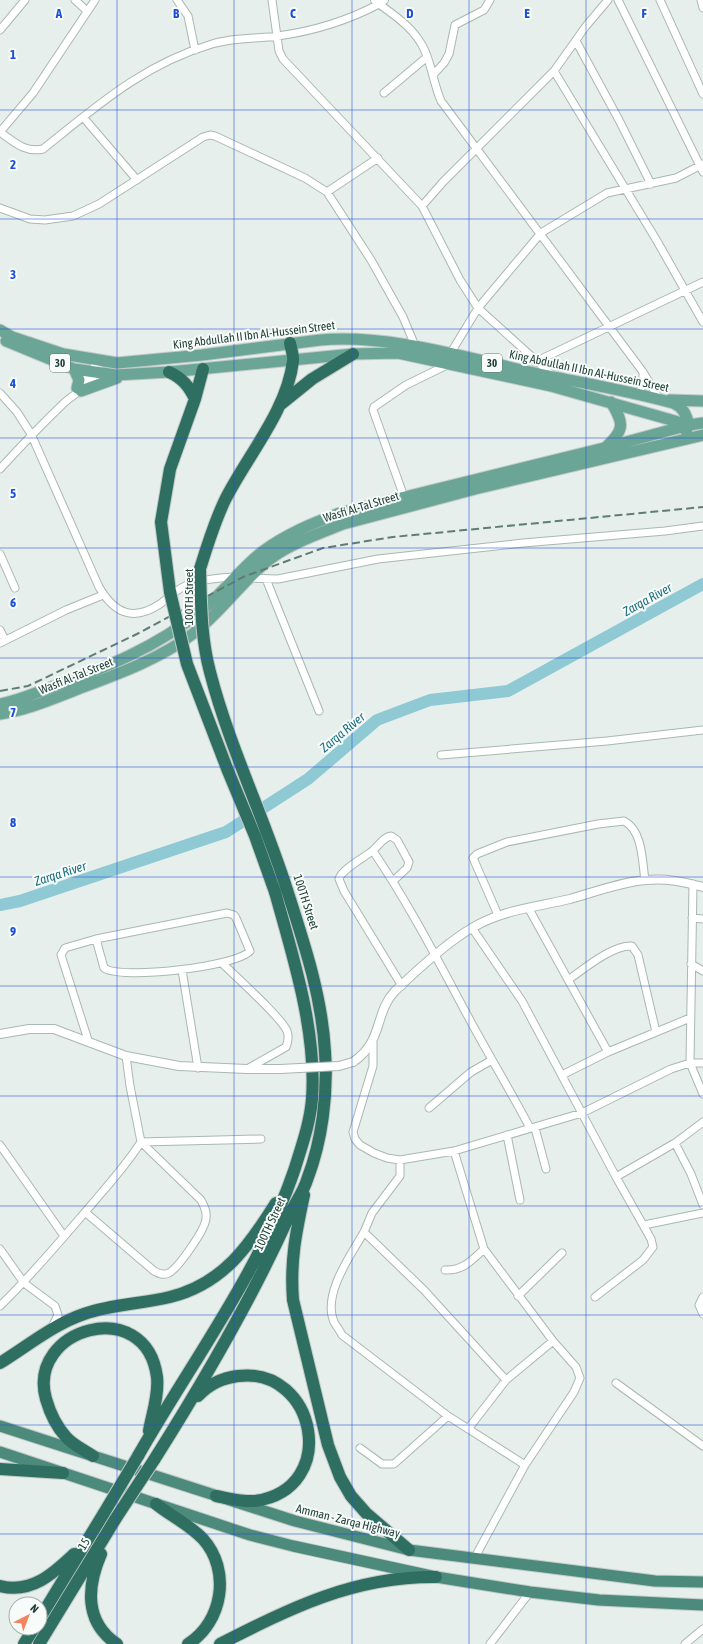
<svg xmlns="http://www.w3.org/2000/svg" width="703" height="1644" viewBox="0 0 703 1644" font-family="'Asap Condensed',sans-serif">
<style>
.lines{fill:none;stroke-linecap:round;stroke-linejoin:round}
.river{stroke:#8ec9d4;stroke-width:12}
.minor-casing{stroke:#a8b8b2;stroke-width:9}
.tertiary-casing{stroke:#a8b8b2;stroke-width:10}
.primary-casing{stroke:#c2cac8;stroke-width:13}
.trunk-casing{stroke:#c2cac8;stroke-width:13}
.motorway-casing{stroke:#c2cac8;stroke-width:14}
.minor{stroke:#fff;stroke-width:7}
.tertiary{stroke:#fff;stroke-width:8}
.primary{stroke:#6aa596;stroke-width:11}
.trunk{stroke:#4c8a7c;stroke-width:11}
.motorway{stroke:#2f6f62;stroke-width:12}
.rail{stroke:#5f7d75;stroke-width:2;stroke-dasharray:8 4;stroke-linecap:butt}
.tertiary-bridge-casing{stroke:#a8b8b2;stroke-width:10;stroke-linecap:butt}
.motorway-bridge-casing{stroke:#c2cac8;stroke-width:14;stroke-linecap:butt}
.tertiary-bridge{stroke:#fff;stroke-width:8}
.motorway-bridge{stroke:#2f6f62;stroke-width:12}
.grid{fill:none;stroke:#1d4ed8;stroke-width:1;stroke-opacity:0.55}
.labels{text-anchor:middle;stroke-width:4;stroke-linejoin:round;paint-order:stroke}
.shield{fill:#f7fbf9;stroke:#637a73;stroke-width:1}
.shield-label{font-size:11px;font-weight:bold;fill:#24423a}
.street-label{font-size:12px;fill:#24423a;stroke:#f7fbf9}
.water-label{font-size:13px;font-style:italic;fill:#1c6f80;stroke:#f7fbf9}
.grid-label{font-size:13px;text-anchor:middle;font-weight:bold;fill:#1d4ed8;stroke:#f7fbf9;stroke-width:4;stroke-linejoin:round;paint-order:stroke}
</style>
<rect width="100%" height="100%" fill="#e6efeb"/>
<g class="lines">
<!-- river -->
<path class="river" d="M0,905L20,901L226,832L308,779L377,720L430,700L508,691L703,584"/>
<defs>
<path id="minor" d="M75,0L87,11
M177,0L188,16L195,50
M272,0L279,51L283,59L422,206L460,280L478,308L551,374
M618,0L703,172
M660,0L703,94
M701,0L703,8
M0,30L25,0
M576,41L619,120L651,184
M554,71L657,241L703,322
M433,75L444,63L449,54L455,25L484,10L490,0
M384,93L427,57
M83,117L137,180
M0,132C14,142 25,153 43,149C98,105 144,64 212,44C234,37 256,39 278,36C314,31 347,21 379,4C397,17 416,30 425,51C432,67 434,85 441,101L643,372L660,400
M0,132L33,93L95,0
M327,192L378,158
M422,206L443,182L554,71L586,26L608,0
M0,208L30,219L45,220L73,216L99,204L203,137L210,135L215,136L305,178L327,192L371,260L403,317L416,348
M450,354L478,308L541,233L607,193L676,178L703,164
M535,362L703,282
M78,387L92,372L97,360
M0,393L17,412L31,434L99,587C114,613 133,622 160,604C168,598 176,590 185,586C200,579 220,578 237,577
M639,395L643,382V372
M0,469C21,446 42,424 64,403C76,392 93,385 100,370
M404,497L373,410L374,407L406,385L449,364
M0,554L15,588
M247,578L278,579L378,559L523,543L665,531L703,526
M266,579L319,711
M0,630L5,640
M0,643L66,610L103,595
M441,755L607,741L703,730
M373,851C407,901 435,955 464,1009C485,1049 509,1088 530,1128
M393,881L407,868L409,862L397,840L391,836C383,837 378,847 371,852C363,858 341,870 339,879L344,891L402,986
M693,884L690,1063L703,1094
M529,909L608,1052
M227,913L234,915L236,918L250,951C236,967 120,980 104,968L96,939Z
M498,915L473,858L477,854L507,842L598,824L624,821C643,831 642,861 645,880
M692,918L703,919
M472,928L522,1001L616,1177L651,1239L653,1247L643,1260L595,1297
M222,963C235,976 282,1018 287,1031C289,1036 288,1042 286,1047L247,1069
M691,964L703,971
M182,970L198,1068
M568,980C584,969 612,945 632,946L638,955L656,1032
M88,1040L61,955L65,948L96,939
M373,1043V1066L353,1132L355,1139L360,1145L374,1153L387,1158L400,1160L454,1151L582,1113L671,1069L690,1063H703
M562,1075L608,1052L690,1018
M429,1108L471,1072L492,1060
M535,1128L546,1169
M507,1135L520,1200
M141,1142L261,1139
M675,1143L691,1174L703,1205
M0,1145L64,1236
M454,1151L484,1249L553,1341L576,1367L580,1378L574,1392L525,1465L474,1559
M400,1160V1176L372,1213L364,1232L424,1290L506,1380
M616,1177L675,1143L703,1122
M85,1212L154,1271C158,1273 163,1276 169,1273C178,1268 206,1229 206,1218C207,1211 204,1206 201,1200L141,1142
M644,1225L703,1213
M364,1232C351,1255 322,1294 334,1322C337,1327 340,1331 342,1335L448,1416L525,1465
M0,1249L24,1283L55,1306L58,1315L51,1329
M445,1270C463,1271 472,1260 484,1249
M518,1296L562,1253
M703,1297L699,1305L703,1314
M0,1306C33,1274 62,1239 92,1204C109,1184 127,1164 141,1142L130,1086L126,1056
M616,1383L703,1446
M468,1429L506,1380L553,1341
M360,1448L382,1464H394L448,1416
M490,1644L530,1592
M685,1644L703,1629"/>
<path id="tertiary" d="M375,0L379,4L384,0
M0,1034L29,1029H54L126,1056L179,1066L247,1069H280
M353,1062C384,1041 374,1013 395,991C416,971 447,942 472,928C501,910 537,907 570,899C595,892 621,882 646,880C667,878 684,882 703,887"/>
<path id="primary" d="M0,330L12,337L63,354L117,363L202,355L320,340C387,334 464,357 530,372C577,382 626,390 673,403C683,407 686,414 689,425L686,431
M6,341L74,369L116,375L169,372L353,354L398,353L551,386L689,425
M74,369L79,380L77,388
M81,391L117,378
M670,400L703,401
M606,447C625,430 624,423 611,402
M0,704C18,701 35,693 52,687C105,668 157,647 201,611C223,593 240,569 262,552C286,534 313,523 340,513L604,448L689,425L703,423
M0,714C27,710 52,699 78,689C118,674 160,659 194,633C222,611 242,581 270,559C292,543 318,534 343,524L475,489L703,435"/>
<path id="trunk" d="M0,1426L295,1521L409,1550L655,1581L703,1582
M0,1452L250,1535L293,1546L436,1577L530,1592L599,1600L703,1605"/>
<path id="motorway" d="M169,372C182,378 189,386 195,399
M281,404L312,379L353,354
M200,569C207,546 214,523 225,500C247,456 287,411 293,361C294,356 291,349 290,343
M170,592L161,522L170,469L195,399L203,369
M304,1195C296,1232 290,1261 293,1300L328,1445L340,1477L351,1496L366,1513L409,1550
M0,1363C26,1347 54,1324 84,1314C112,1304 142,1304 170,1297C223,1284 249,1246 276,1203
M198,1396C209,1384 222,1378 238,1376C316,1366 341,1489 255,1501C242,1502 228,1498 216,1496
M93,1456C84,1450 73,1445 66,1437C56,1426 50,1413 46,1399C26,1328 146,1294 157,1377C159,1395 152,1414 149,1431
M138,1456C192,1361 260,1272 295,1168C302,1145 310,1123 312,1099C317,1031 293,957 275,892
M154,1460C204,1381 251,1301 289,1216C294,1204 303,1193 307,1180C322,1141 328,1094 325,1052C322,996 304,943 287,890
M0,1469L63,1473
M156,1504C171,1516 190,1525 203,1539C231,1570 223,1622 188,1644
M101,1554C87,1586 84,1622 117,1644
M0,1586C31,1594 53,1574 74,1554
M40,1618L104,1513
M24,1644L34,1628
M39,1644L116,1518
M220,1644C291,1608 354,1576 436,1577"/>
</defs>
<!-- minor casing -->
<use href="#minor" class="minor-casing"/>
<!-- tertiary casing -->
<use href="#tertiary" class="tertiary-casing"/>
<!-- primary casing -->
<use href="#primary" class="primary-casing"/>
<!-- trunk casing -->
<use href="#trunk" class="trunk-casing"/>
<!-- motorway casing -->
<use href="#motorway" class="motorway-casing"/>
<!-- minor -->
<use href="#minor" class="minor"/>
<!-- tertiary -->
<use href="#tertiary" class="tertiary"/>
<!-- primary -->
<use href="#primary" class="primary"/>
<!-- trunk -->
<use href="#trunk" class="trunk"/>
<!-- motorway -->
<use href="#motorway" class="motorway"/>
<!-- rail -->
<path class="rail" d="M0,691L28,686L137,634L243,577L323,548L393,537L703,507"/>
<defs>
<path id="tertiary-bridge" d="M280,1069L339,1066L353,1062"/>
<path id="motorway-bridge" d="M200,569C201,604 201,638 210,672C229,746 264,817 287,890
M170,592L187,664L228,771L255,836L275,892
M104,1513L138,1456
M116,1518L154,1460"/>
</defs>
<!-- tertiary-bridge casing -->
<use href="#tertiary-bridge" class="tertiary-bridge-casing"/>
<!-- motorway-bridge casing -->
<use href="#motorway-bridge" class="motorway-bridge-casing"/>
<!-- tertiary-bridge -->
<use href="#tertiary-bridge" class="tertiary-bridge"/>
<!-- motorway-bridge -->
<use href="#motorway-bridge" class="motorway-bridge"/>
</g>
<!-- grid -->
<path class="grid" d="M117,0V1644M234,0V1644M352,0V1644M469,0V1644M586,0V1644M0,110H703M0,219H703M0,329H703M0,438H703M0,548H703M0,658H703M0,767H703M0,877H703M0,986H703M0,1096H703M0,1206H703M0,1315H703M0,1425H703M0,1534H703"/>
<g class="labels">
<!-- shield labels -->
<g class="shield">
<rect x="50" y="354" width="20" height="18" rx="3"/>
<rect x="482" y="354" width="20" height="18" rx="3"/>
</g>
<g class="shield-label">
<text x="60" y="367">30</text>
<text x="492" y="367">30</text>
</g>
<!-- street labels -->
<g class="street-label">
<text transform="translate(254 335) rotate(-7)" y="4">King Abdullah II Ibn Al-Hussein Street</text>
<text transform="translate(589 371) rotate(12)" y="4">King Abdullah II Ibn Al-Hussein Street</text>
<text transform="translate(361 507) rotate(-17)" y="4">Wasfi Al-Tal Street</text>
<text transform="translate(189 597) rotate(-90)" y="4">100TH Street</text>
<text transform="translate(76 676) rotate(-22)" y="4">Wasfi Al-Tal Street</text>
<text transform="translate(306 902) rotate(72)" y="4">100TH Street</text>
<text transform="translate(270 1224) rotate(-65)" y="4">100TH Street</text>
<text transform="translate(348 1521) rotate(14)" y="4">Amman - Zarqa Highway</text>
<text transform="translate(84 1544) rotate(-59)" y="4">15</text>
</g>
<!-- water labels -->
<g class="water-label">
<text transform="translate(647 599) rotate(-29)" y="5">Zarqa River</text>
<text transform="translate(342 732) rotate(-40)" y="5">Zarqa River</text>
<text transform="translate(60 873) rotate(-18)" y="5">Zarqa River</text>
</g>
</g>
<g class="grid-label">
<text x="59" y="18">A</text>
<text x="176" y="18">B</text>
<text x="293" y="18">C</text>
<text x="410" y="18">D</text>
<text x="527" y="18">E</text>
<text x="644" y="18">F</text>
<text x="13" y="59">1</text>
<text x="13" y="169">2</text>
<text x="13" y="279">3</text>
<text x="13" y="388">4</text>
<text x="13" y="498">5</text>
<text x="13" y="607">6</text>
<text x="13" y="717">7</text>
<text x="13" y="827">8</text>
<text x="13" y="936">9</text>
</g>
<!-- north arrow -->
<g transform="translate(28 1616) rotate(42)"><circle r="19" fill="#f7fbf9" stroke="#a3b1ad"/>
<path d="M0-3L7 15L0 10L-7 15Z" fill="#f4845f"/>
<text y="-6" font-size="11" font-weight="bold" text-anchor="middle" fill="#24423a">N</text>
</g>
</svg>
